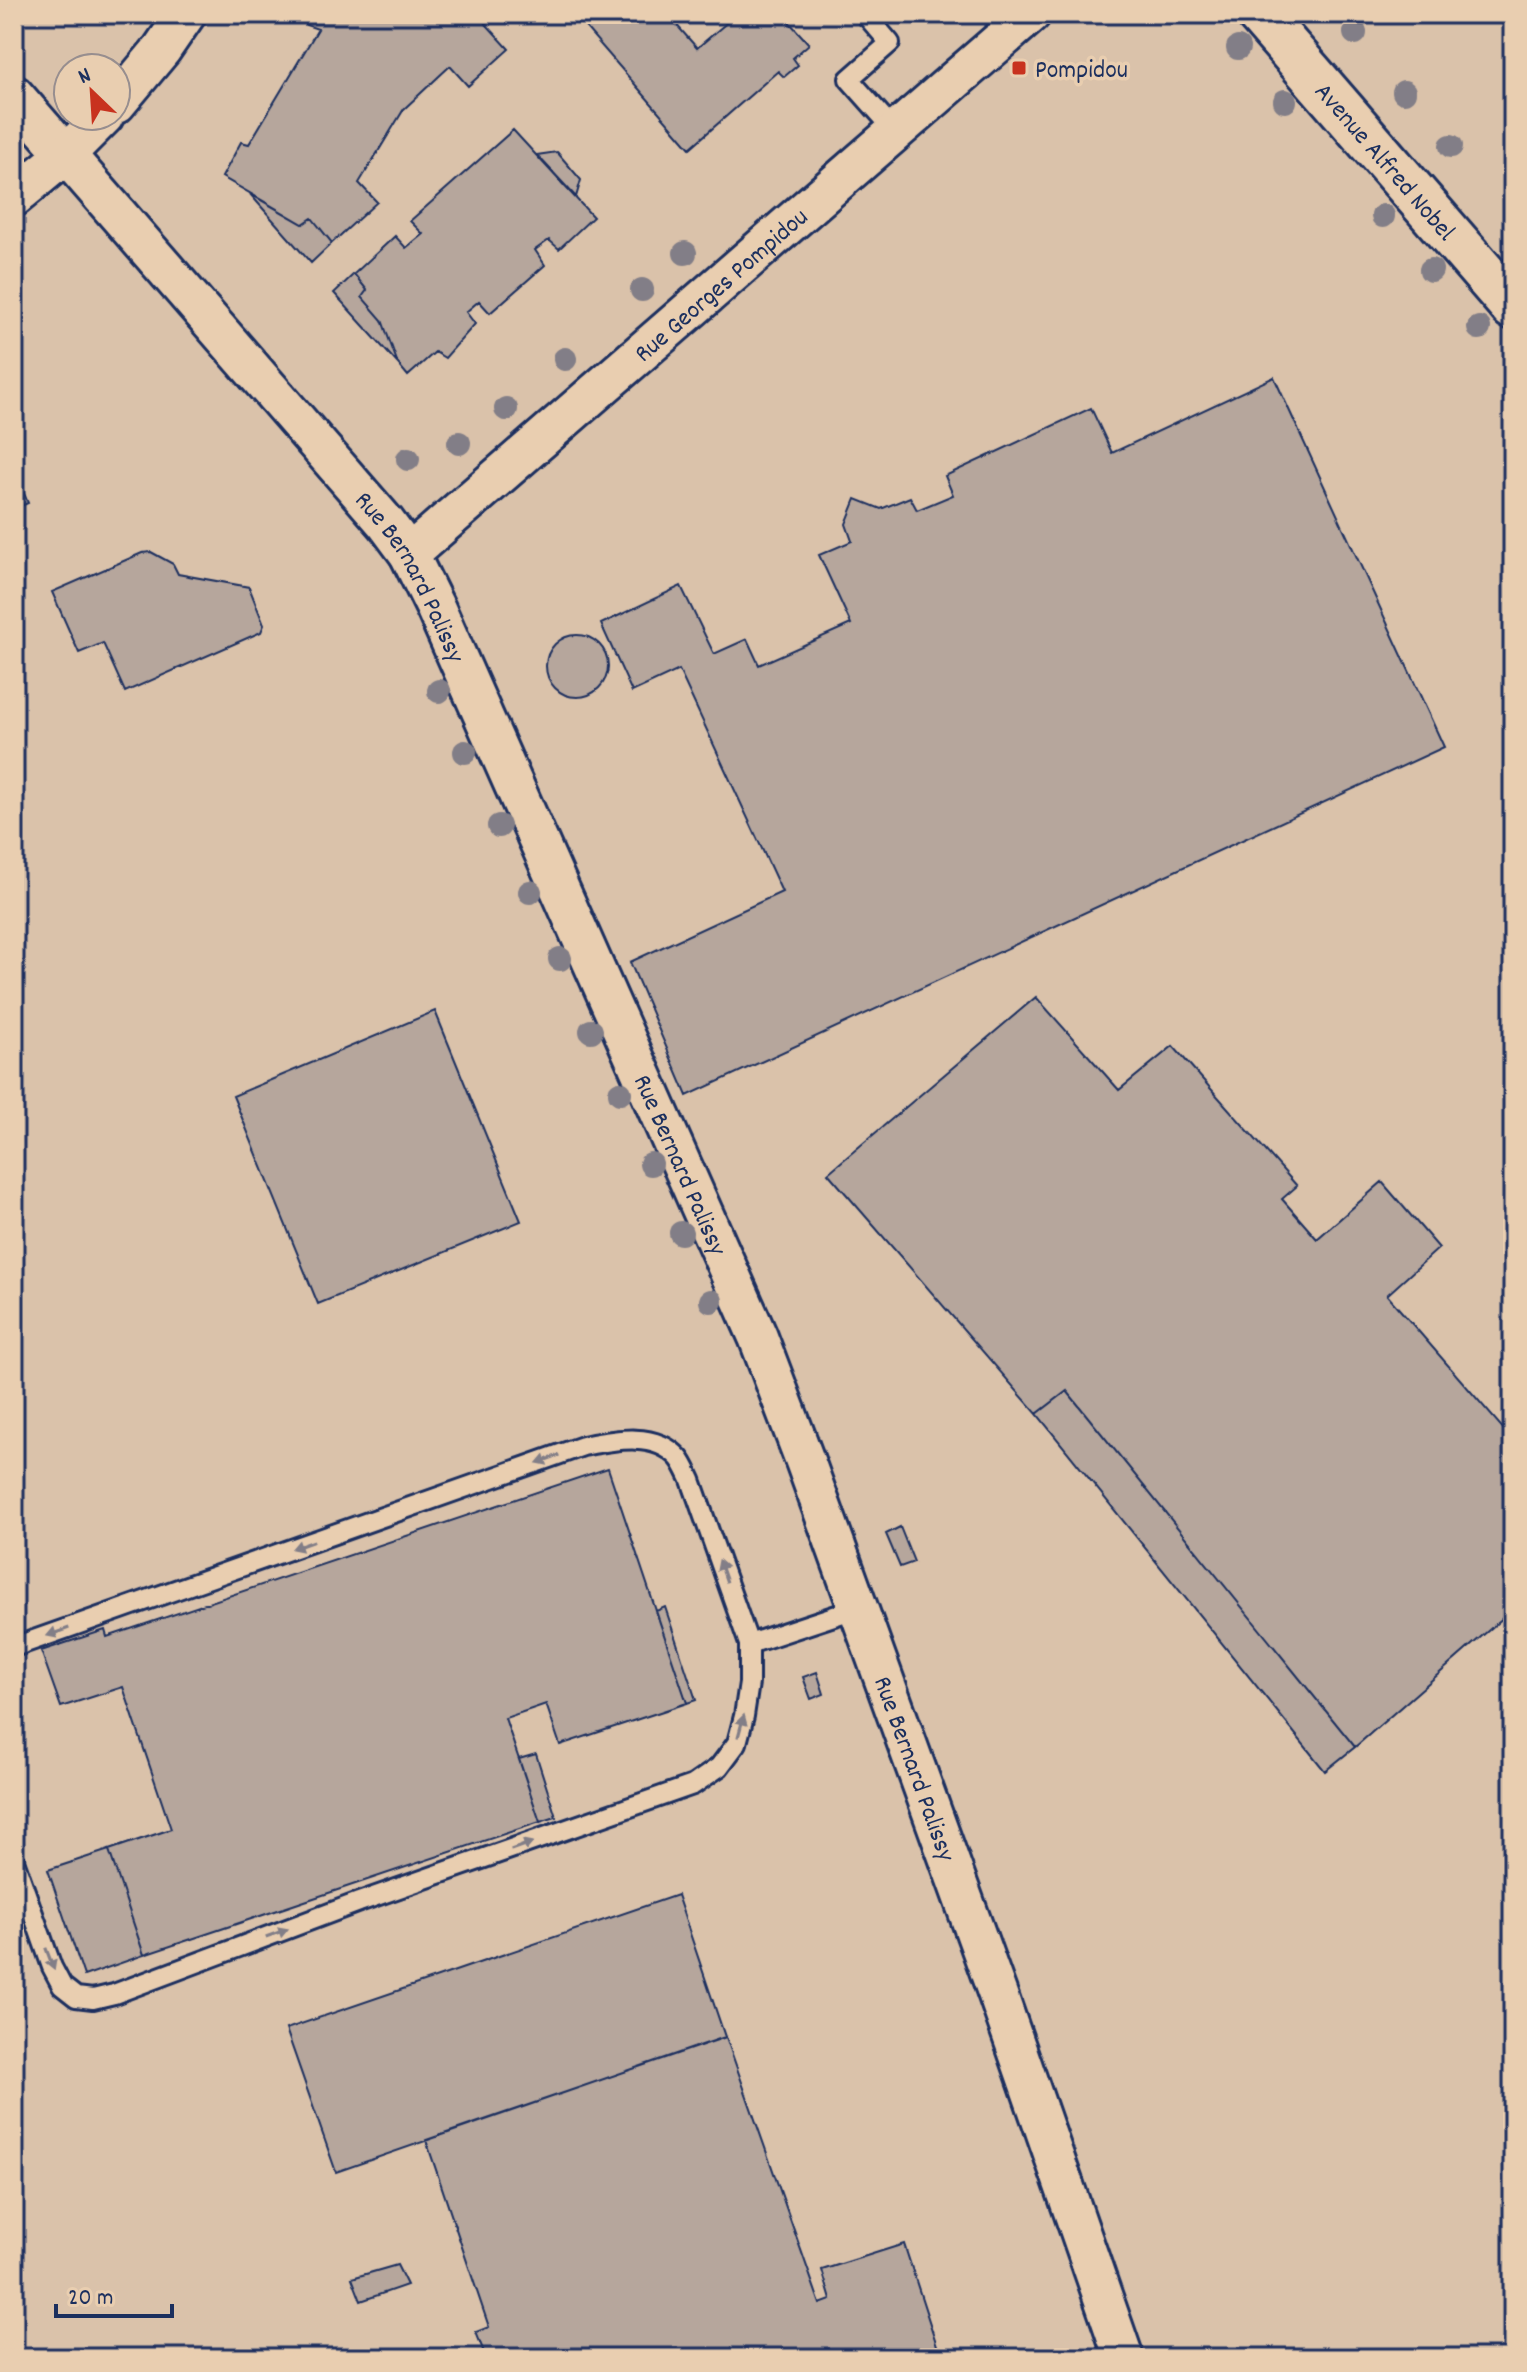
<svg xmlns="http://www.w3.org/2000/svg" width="1527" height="2372" viewBox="0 0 1527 2372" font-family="Dekko,sans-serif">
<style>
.built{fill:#dac2aa;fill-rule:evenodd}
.building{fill:#b6a69c;stroke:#1b2f5e;stroke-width:2}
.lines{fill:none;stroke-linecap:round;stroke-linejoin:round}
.lane-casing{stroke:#1b2f5e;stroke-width:24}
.street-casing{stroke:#1b2f5e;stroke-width:44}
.secondary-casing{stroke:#1b2f5e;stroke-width:50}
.lane{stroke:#e9ceb0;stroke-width:18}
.street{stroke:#e9ceb0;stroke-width:38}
.secondary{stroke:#e9ceb0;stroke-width:44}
.tree{fill:#827e87}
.oneway{fill:#827e87}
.poi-dot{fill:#c8321e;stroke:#e9ceb0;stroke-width:3}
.labels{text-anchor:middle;stroke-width:7;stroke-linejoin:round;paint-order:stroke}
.poi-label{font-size:26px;fill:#1b2f5e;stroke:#e9ceb0;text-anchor:start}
.street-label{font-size:26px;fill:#1b2f5e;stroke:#e9ceb0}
</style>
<rect width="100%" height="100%" fill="#e9ceb0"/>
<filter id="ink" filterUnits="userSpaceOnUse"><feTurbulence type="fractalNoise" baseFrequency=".0125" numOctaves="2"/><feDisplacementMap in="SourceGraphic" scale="16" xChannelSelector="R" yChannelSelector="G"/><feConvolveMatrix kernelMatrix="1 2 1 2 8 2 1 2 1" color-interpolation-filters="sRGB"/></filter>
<g filter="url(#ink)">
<!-- built -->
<path class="built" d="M14,14H1513V2358H14ZM68,68H116V116H68Z"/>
<!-- building -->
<path class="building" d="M312,14H477L509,49L468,86L450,66L404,109L359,183L377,202L332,243L312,218L303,224L222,177L241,142L249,144L318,29L306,25Z
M574,14H667L697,48L737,14H782L809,44L793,58L798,65L784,77L778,71L690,148Z
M513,130L593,217L559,249L549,240L535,250L545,265L490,313L479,301L466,312L475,324L445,358L435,352L408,376L398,364L382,320L362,297L367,290L354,274L395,236L406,248L423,234L410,221Z
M557,152L581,180L576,197L537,155Z
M250,194L303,224L312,218L332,243L311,263Z
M354,274L367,290L362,297L382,320L398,364L334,293Z
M1274,377L1444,747L687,1096L630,962L782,892L679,670L632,692L601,624L681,586L714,654L747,639L759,665L851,624L819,555L852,541L846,524L856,499L881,509L910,497L917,510L953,495L945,476L1091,408L1112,453Z
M14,470L28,503L14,509Z
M151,552L173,564L178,574L249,587L264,625L261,632L125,692L103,643L79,653L52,592L142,553Z
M546 666a31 31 0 1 1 62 0a31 31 0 1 1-62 0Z
M1036,997L1119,1090L1173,1046L1297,1186L1282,1199L1317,1239L1382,1182L1439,1248L1387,1295L1513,1440V1609L1355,1747L1067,1391L1037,1414L828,1173Z
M435,1011L521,1221L318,1304L233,1096Z
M1067,1391L1355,1747L1325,1771L1037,1414Z
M608,1468L687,1703L560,1745L546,1704L505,1718L540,1822L144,1955L109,1850L171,1829L123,1687L61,1707L41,1651L105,1630L107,1637Z
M900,1527L914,1562L900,1567L886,1534Z
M665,1607L696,1700L687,1703L656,1611Z
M817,1672L824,1694L811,1699L803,1677Z
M536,1754L556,1817L540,1822L519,1759Z
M109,1850L144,1955L84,1976L48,1870Z
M677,1895L725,2037L336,2172L286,2029Z
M726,2037L820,2304L831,2300L822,2270L904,2244L941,2358H499L497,2352L485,2355L476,2332L489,2327L426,2140Z
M397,2265L407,2285L361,2301L352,2278Z"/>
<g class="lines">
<defs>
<path id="lane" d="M865,14L890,43L849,79L896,132
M749,1644L858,1608
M14,1647L583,1446C614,1440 655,1431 679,1458C684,1464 688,1474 691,1480L749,1644V1683L744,1716L737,1743L719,1767L693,1785L359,1902L114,1994L93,1999L76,1997L62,1986L52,1967L14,1860"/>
<g id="street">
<path id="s1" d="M14,95L386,523L409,554L436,609L758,1337L805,1461L998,1995L1124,2358"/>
<path d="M116,104L162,49L186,14"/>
<path d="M14,197L66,154L104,116"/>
<path id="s2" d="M409,554L1031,14"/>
</g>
<g id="secondary">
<path id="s3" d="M1259,14L1513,307"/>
</g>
</defs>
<!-- lane casing -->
<use href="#lane" class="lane-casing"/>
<!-- street casing -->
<use href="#street" class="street-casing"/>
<!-- secondary casing -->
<use href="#secondary" class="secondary-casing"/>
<!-- lane -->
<use href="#lane" class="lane"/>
<!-- street -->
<use href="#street" class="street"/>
<!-- secondary -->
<use href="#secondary" class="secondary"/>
</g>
<!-- trees -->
<g class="tree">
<circle cx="1355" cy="33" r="12"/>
<circle cx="1238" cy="48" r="12"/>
<circle cx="1404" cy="92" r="12"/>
<circle cx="1285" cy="101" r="12"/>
<circle cx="1451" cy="146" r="12"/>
<circle cx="1383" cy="216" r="12"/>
<circle cx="685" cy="253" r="12"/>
<circle cx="1431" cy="270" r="12"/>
<circle cx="642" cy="290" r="12"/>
<circle cx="1479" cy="328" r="12"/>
<circle cx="565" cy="359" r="12"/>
<circle cx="506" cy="409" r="12"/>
<circle cx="459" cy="443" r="12"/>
<circle cx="408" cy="459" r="12"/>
<circle cx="439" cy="691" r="12"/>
<circle cx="465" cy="752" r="12"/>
<circle cx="499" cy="826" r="12"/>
<circle cx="530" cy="892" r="12"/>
<circle cx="560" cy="959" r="12"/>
<circle cx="591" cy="1031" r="12"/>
<circle cx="620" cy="1093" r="12"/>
<circle cx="651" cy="1164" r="12"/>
<circle cx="681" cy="1233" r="12"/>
<circle cx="711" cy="1301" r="12"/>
</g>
<!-- one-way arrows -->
<defs><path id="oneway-solid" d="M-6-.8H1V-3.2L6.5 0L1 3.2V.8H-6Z" transform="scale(2)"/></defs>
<g class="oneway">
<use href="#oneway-solid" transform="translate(548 1459) rotate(161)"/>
<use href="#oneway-solid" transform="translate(303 1545) rotate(161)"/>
<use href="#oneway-solid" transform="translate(723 1571) rotate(-109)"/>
<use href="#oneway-solid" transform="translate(58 1632) rotate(161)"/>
<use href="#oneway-solid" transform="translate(741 1726) rotate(-75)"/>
<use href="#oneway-solid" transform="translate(522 1846) rotate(-19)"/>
<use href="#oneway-solid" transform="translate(277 1933) rotate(-20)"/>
<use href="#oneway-solid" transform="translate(50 1959) rotate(69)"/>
</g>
</g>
<!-- markers -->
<rect class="poi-dot" x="1011" y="60" width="16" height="16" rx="4"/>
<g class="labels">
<!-- poi labels -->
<g class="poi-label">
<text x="1035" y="77">Pompidou</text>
</g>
<!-- street labels -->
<g class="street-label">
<text dy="9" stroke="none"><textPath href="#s3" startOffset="194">Avenue Alfred Nobel</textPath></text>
<text dy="9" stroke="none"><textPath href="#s2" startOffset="412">Rue Georges Pompidou</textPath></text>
<text dy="9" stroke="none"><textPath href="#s1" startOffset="626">Rue Bernard Palissy</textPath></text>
<text dy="9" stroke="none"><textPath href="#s1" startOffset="1274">Rue Bernard Palissy</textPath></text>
<text dy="9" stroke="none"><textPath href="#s1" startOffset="1922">Rue Bernard Palissy</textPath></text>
</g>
</g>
<!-- margin -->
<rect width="1527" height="2372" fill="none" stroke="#e9ceb0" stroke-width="48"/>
<rect x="24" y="24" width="1479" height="2324" fill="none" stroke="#1b2f5e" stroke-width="3" filter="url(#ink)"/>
<!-- north arrow -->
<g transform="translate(92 92) rotate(335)"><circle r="38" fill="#e9ceb0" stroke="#978e8f" stroke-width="2"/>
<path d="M0-6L14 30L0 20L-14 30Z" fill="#c8321e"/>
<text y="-12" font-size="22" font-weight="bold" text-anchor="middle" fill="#1b2f5e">N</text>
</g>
<!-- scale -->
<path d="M56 2304v12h116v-12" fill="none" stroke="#1b2f5e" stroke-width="4"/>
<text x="68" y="2304" font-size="24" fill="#1b2f5e" stroke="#e9ceb0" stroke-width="6" paint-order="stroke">20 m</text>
</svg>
